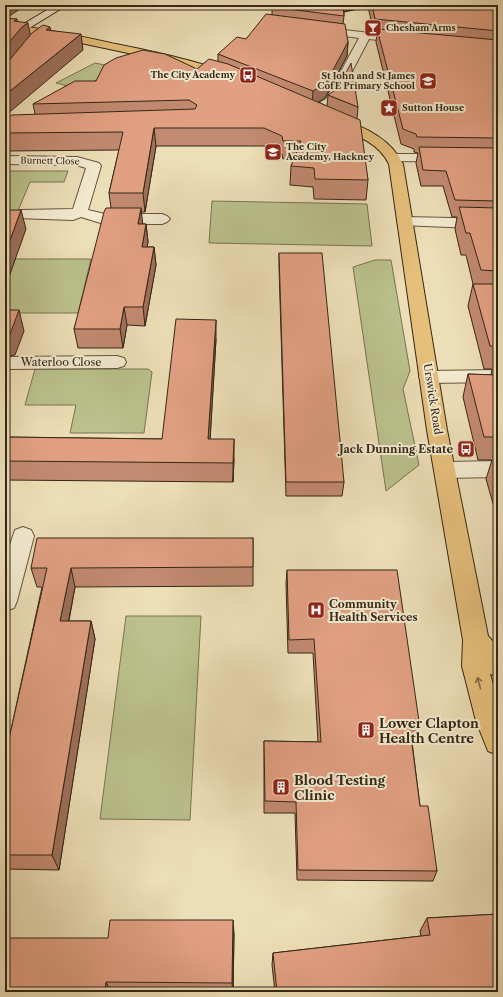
<svg xmlns="http://www.w3.org/2000/svg" width="503" height="997" viewBox="0 0 503 997" font-family="'Libre Caslon Text',serif">
<style>
.green{fill:#bac18c;stroke:#787452}
.lines{fill:none;stroke-linecap:round;stroke-linejoin:round}
.minor-casing{stroke:#63553f;stroke-width:2}
.secondary-casing{stroke:#352717;stroke-width:2}
.trunk-casing{stroke:#352717;stroke-width:2}
.minor{fill:#f3ead0;fill-rule:evenodd}
.secondary{fill:#f3ead0;fill-rule:evenodd}
.trunk{fill:#e6bf7b;fill-rule:evenodd}
.wall{fill:#c28a70;stroke:#352717}
.shaded-wall{fill:#9e705b;stroke:#352717}
.building{fill:#e1a082;stroke:#352717}
.oneway{stroke:#856b44}
.labels{text-anchor:middle;stroke-width:4;stroke-linejoin:round;paint-order:stroke}
.far-poi-label{font-size:9px;font-weight:bold;fill:#352717;stroke:#f3ead0;text-anchor:start}
.far-street-label{font-size:9px;fill:#352717;stroke:#f3ead0}
.street-label{font-size:11px;fill:#352717;stroke:#f3ead0}
.poi-label{font-size:11px;font-weight:bold;fill:#352717;stroke:#f3ead0;text-anchor:end}
.near-poi-label{font-size:13px;font-weight:bold;fill:#352717;stroke:#f3ead0;text-anchor:start}
</style>
<rect width="100%" height="100%" fill="#ecdeb6"/>
<filter id="stains"><feTurbulence type="fractalNoise" baseFrequency=".005" numOctaves="4"/><feColorMatrix values="0 0 0 0 .2 0 0 0 0 .09 0 0 0 0 .02 0 0 0 .5 -.17"/></filter>
<radialGradient id="worn" r=".72"><stop offset=".6" stop-color="#630" stop-opacity="0"/><stop offset="1" stop-color="#630" stop-opacity=".3"/></radialGradient>
<!-- green -->
<path class="green" d="M95,63L119,68L80,89L56,83Z
M5,171H68L64,182H30L15,218H5Z
M212,201L367,204L372,246L209,243Z
M15,259H91L78,313H5V288Z
M375,260H391L410,371L403,389L419,465L386,491L353,267Z
M35,369H148L152,372L144,433H70L76,405H25Z
M126,616H201L190,820L100,819Z"/>
<g class="lines">
<defs>
<path id="minor" d="M317,27L406,37L411,40L406,43L369,39L335,104L328,110L312,115L306,111L326,99L359,38L313,32L312,30Z
M394,154H498V162L389,161L387,158L389,155Z
M5,156L77,157L99,163L101,166L88,210L105,214H162L167,216L170,219L167,222L162,224H104L81,217L73,220L16,218L13,215L16,212L21,210L73,209L86,168L76,165L5,164Z
M405,217L498,219V229L400,225L397,222L400,219Z
M117,356L124,358L126,362L124,366L117,368L5,369V357Z
M498,370V382L429,383L422,381L419,377L422,373L429,371Z
M498,461V477L445,478L437,475L434,470L437,465L445,462Z
M23,527L31,530L34,536L17,601L14,608L5,611V559L15,530Z"/>
<path id="secondary" d="M55,5H67L26,30L22,31L17,28Z"/>
<path id="trunk" d="M5,24C43,28 79,36 116,44C155,52 194,60 232,74L234,76L228,79L161,60L62,39L5,30Z
M335,118C362,125 390,138 403,164L447,430L488,636L498,647V676L490,674L498,701V755L488,751L476,721L462,666L463,640L427,430L389,164C378,141 353,134 330,125L329,122L330,119Z"/>
</defs>
<!-- minor casing -->
<use href="#minor" class="minor-casing"/>
<!-- secondary casing -->
<use href="#secondary" class="secondary-casing"/>
<!-- trunk casing -->
<use href="#trunk" class="trunk-casing"/>
<!-- minor -->
<use href="#minor" class="minor"/>
<!-- secondary -->
<use href="#secondary" class="secondary"/>
<!-- trunk -->
<use href="#trunk" class="trunk"/>
</g>
<!-- wall -->
<path class="wall" d="M274,5H498V521L486,479L492,460H478L463,397L468,374L491,375L492,369H484L468,306L473,284L466,255H461L455,229L457,217H452L443,186H421L416,163L418,153L414,152V149L401,144L376,42L377,33L374,32L368,7L344,12V16L343,24L348,42L347,56L325,98L318,102L327,106L328,95L358,107L357,119L368,180L366,200L314,199L313,187L290,185L291,166L294,160L283,159L282,154L264,146H156L145,212H141L142,224H146L148,242L147,247H154L156,265L145,326L127,325L123,348H78L74,329L111,208L109,193L119,150L5,151V133L35,114L33,104L96,81L197,69L218,61V54L246,39L272,15V7Z
M279,253L344,482L342,496H286L279,267Z
M216,339L210,439L234,459L233,482L5,480V437L162,439Z
M253,538V586L75,587L69,621H91L95,639L59,870L5,869V757L42,587H37L31,568Z
M287,570L419,721L415,734H411L420,806L437,871L433,881L297,880L295,813H264V741L318,742L313,653H288L286,584Z
M498,597V609L496,602Z
M498,914V992H275L272,965L273,953L421,936L420,931L427,918Z
M234,933L233,992H5L108,938Z"/>
<!-- shaded-wall -->
<path class="shaded-wall" d="M5,5H26L5,19Z
M341,5H368V7L341,12Z
M17,19L19,30L22,27L28,23L31,39L5,68V47L14,21Z
M50,27L53,43L46,30Z
M81,34L83,50L5,116V95Z
M348,42L347,56L325,98L312,106L313,91Z
M154,128L156,146L145,212L143,193Z
M141,208L143,226L138,224Z
M21,210L26,229L5,288V254Z
M146,224L148,242L144,265L142,247Z
M154,247L156,265L145,326L143,307Z
M124,307L127,325L123,348L120,329Z
M19,310L24,331L15,355L6,357L10,370L5,384V335Z
M216,320V339L209,459L208,439Z
M234,439V459L233,482V463Z
M5,526L9,537L5,552Z
M71,568L75,587L65,639L60,621Z
M91,621L95,639L59,870L52,855Z
M233,920L234,933L233,992L232,983Z
M106,982L111,992H105Z"/>
<!-- building -->
<path class="building" d="M274,5H343L344,16L272,7Z
M372,5H498V31L375,19Z
M266,14L345,24L348,42L326,83L313,91L218,54L237,37L246,39Z
M5,18L17,19L14,21L28,23L22,27L5,47Z
M43,25L50,27L46,30L81,34L5,95V63H7L32,33Z
M377,29L498,40V138L417,137L416,134L403,129Z
M143,50L165,54L197,69L209,59L228,64L360,120L368,180L315,179L314,168L291,166L301,141H283L282,136L264,128H154L143,193H109L123,132L5,133V119L12,115L195,109L197,105L189,100L33,104L75,81H96L104,65L116,58Z
M351,63L358,107L328,95L338,88Z
M419,147L498,148V201L455,200L446,171L423,170Z
M459,207L498,208V271L481,270L470,233H466Z
M106,208H141L138,224H146L142,247H154L143,307H124L120,329H74L104,212Z
M5,210H21L5,254Z
M279,253H322L344,482H286Z
M473,284H498V347L490,346Z
M5,310H19L10,334L5,335Z
M176,319L216,320L208,439H234L233,463L5,461V437L162,439Z
M494,361H498V374Z
M468,374L498,375V437H484Z
M493,456H498V473Z
M37,538H253V567L71,568L60,621H91L52,855H5V757L47,568H31Z
M287,570H397L419,721H409L420,806H428L437,871L298,870L296,802L265,801L264,741L321,742L314,639L289,640Z
M498,914V987L456,992H277L273,953L430,935L427,918Z
M110,920H233L232,983L106,982L105,992H5V938H108Z"/>
<!-- one-way arrows -->
<defs><path id="oneway-shaft" d="M-6 0H5M1.5-3L5.5 0L1.5 3" fill="none" stroke-width="1.6" stroke-linecap="round" stroke-linejoin="round"/></defs>
<use class="oneway" href="#oneway-shaft" transform="translate(479 683) rotate(-105)"/>
<!-- icons -->
<defs>
<symbol id="bar-square" viewBox="-11 -11 22 22"><rect x="-9" y="-9" width="18" height="18" rx="4" fill="#8f2418" stroke="#f3ead0"/><path d="M-6-5H6L.8 .8V4.5H3.5V6h-7V4.5H-.8V.8Z" fill="#fff"/></symbol>
<symbol id="bus-square" viewBox="-11 -11 22 22"><rect x="-9" y="-9" width="18" height="18" rx="4" fill="#8f2418" stroke="#f3ead0"/><path d="M-5-6H5V4H4V6H2V4H-2V6H-4V4H-5ZM-3.5-4V0h7V-4ZM-3.5 1.2v1.5H-2V1.2ZM2 1.2v1.5H3.5V1.2Z" fill="#fff"/></symbol>
<symbol id="school-square" viewBox="-11 -11 22 22"><rect x="-9" y="-9" width="18" height="18" rx="4" fill="#8f2418" stroke="#f3ead0"/><path d="M0-5L7-2L0 1L-7-2ZM-4 1L0 2.5L4 1V4Q0 6-4 4Z" fill="#fff"/></symbol>
<symbol id="sight-square" viewBox="-11 -11 22 22"><rect x="-9" y="-9" width="18" height="18" rx="4" fill="#8f2418" stroke="#f3ead0"/><path d="M0-6L1.8-2.2L6-1.7L2.9 1.2L3.7 5.4L0 3.3L-3.7 5.4L-2.9 1.2L-6-1.7L-1.8-2.2Z" fill="#fff"/></symbol>
<symbol id="hospital-square" viewBox="-11 -11 22 22"><rect x="-9" y="-9" width="18" height="18" rx="4" fill="#8f2418" stroke="#f3ead0"/><path d="M-5-5h3v3.5h4V-5h3V5h-3V1.5h-4V5h-3Z" fill="#fff"/></symbol>
<symbol id="building-square" viewBox="-11 -11 22 22"><rect x="-9" y="-9" width="18" height="18" rx="4" fill="#8f2418" stroke="#f3ead0"/><path d="M-4-6H4V6H1V3H-1V6H-4ZM-2.5-4.3h1.7v1.8h-1.7ZM.8-4.3h1.7v1.8H.8ZM-2.5-1h1.7V.8h-1.7ZM.8-1h1.7V.8H.8Z" fill="#fff"/></symbol>
</defs>
<g fill-rule="evenodd">
<use href="#bar-square" x="363" y="18" width="20" height="20"/>
<use href="#bus-square" x="238" y="65" width="20" height="20"/>
<use href="#school-square" x="418" y="71" width="20" height="20"/>
<use href="#sight-square" x="379" y="98" width="20" height="20"/>
<use href="#school-square" x="263" y="142" width="20" height="20"/>
<use href="#bus-square" x="456" y="439" width="20" height="20"/>
<use href="#hospital-square" x="306" y="600" width="20" height="20"/>
<use href="#building-square" x="356" y="720" width="20" height="20"/>
<use href="#building-square" x="271" y="777" width="20" height="20"/>
</g>
<g class="labels">
<!-- far-poi labels -->
<g class="far-poi-label">
<text x="386" y="31">Chesham Arms</text>
<text x="235" y="78" text-anchor="end">The City Academy</text>
<text x="415" y="79" text-anchor="end">St John and St James<tspan x="415" dy="10">CofE Primary School</tspan></text>
<text x="402" y="111">Sutton House</text>
<text x="286" y="150">The City<tspan x="286" dy="10">Academy, Hackney</tspan></text>
</g>
<!-- far-street labels -->
<g class="far-street-label">
<text transform="translate(50 161) rotate(1)" y="3">Burnett Close</text>
</g>
<!-- street labels -->
<g class="street-label">
<text x="61" y="366">Waterloo Close</text>
<text transform="translate(433 399) rotate(81)" y="4">Urswick Road</text>
</g>
<!-- poi labels -->
<g class="poi-label">
<text x="453" y="453">Jack Dunning Estate</text>
<text x="329" y="608" text-anchor="start">Community<tspan x="329" dy="13">Health Services</tspan></text>
</g>
<!-- near-poi labels -->
<g class="near-poi-label">
<text x="379" y="728">Lower Clapton<tspan x="379" dy="15">Health Centre</tspan></text>
<text x="294" y="785">Blood Testing<tspan x="294" dy="15">Clinic</tspan></text>
</g>
</g>
<!-- margin -->
<rect width="503" height="997" fill="none" stroke="#ecdeb6" stroke-width="20"/>
<rect x="6" y="6" width="491" height="985" fill="none" stroke="#352717" stroke-width="2"/>
<rect x="10" y="10" width="483" height="977" fill="none" stroke="#352717"/>
<rect width="100%" height="100%" filter="url(#stains)"/>
<rect width="100%" height="100%" fill="url(#worn)"/>
</svg>
